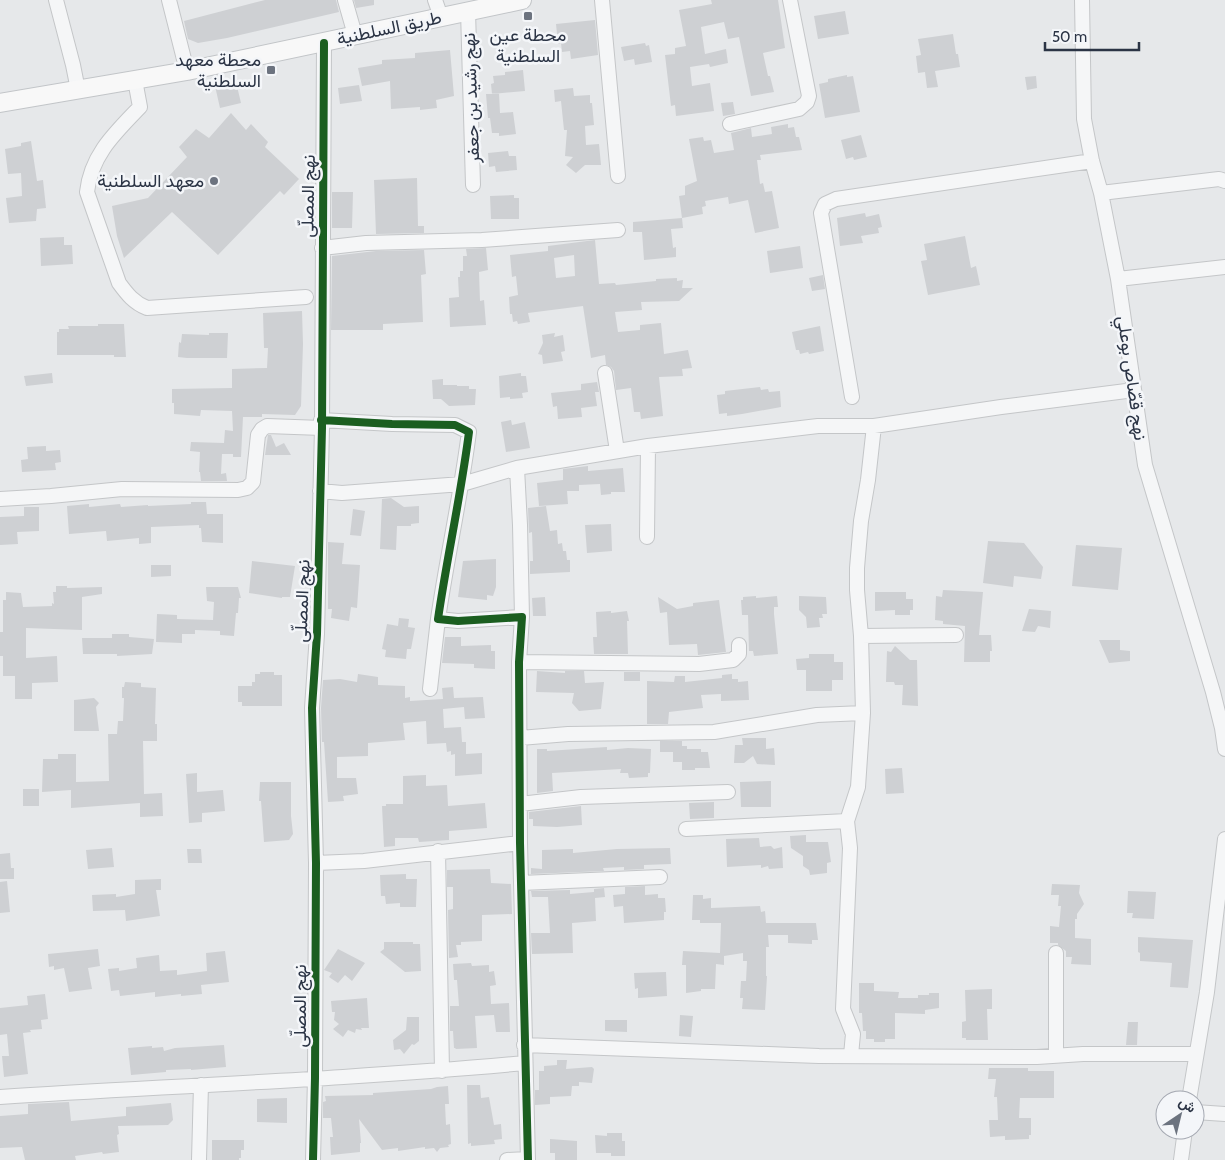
<svg xmlns="http://www.w3.org/2000/svg" width="1225" height="1160" viewBox="0 0 1225 1160" font-family="Cabin,Vazirmatn,sans-serif">
<style>
.building{fill:#ced0d3;fill-rule:evenodd}
.lines{fill:none;stroke-linecap:round;stroke-linejoin:round}
.minor-casing{stroke:#c4c6c8;stroke-width:16}
.major-casing{stroke:#c2c5c8;stroke-width:20}
.minor{stroke:#f5f6f7;stroke-width:14}
.major{stroke:#f8f8f8;stroke-width:18}
.cycleway-casing{stroke:#f4f6f9;stroke-width:11}
.cycleway{stroke:#1b5e20;stroke-width:8}
.poi-dot{fill:#6c737f;stroke:#f4f6f9;stroke-width:2}
.labels{text-anchor:middle;stroke-width:5;stroke-linejoin:round;paint-order:stroke}
.street-label{font-size:18px;fill:#2b3445;stroke:#f4f6f9}
.poi-label{font-size:18px;fill:#2b3445;stroke:#f4f6f9;text-anchor:end}
</style>
<rect width="100%" height="100%" fill="#e6e8ea"/>
<!-- building -->
<path class="building" d="M265,0H336L339,12L227,38L198,43L188,39L184,21Z
M354,0H374V5L356,8Z
M711,0H778L785,48L763,53L768,76H770L774,92L751,96L739,37L728,39L724,22L701,27L705,54L726,49L728,63L710,67L709,64L690,67L692,86L710,83L714,111L676,116L675,105L671,106L665,55L675,54V48L686,46L679,10L712,4Z
M845,11L849,34L818,39L814,16Z
M595,20L598,55L571,59L570,51L562,52L561,43L558,44L556,24Z
M953,34L956,54H958L960,67L935,71L938,87L927,88L925,72L918,73L916,56L921,55L918,39Z
M645,43L646,46L649,45L652,62L635,65L634,59L624,61L621,47Z
M450,50L454,96L436,100L437,108L420,110V107L391,109L390,81L362,86L358,68L382,64V60L415,58V53Z
M523,70L525,91L492,94L491,84L494,83L493,76L505,75V72Z
M847,75V77L853,76L860,112L825,118L819,84L828,82V79Z
M1036,76L1037,88L1027,90L1025,77Z
M236,82L241,103L220,108L215,86Z
M359,85L362,101L340,104L338,88Z
M573,88L574,96L590,95V103H592L594,125L585,126L586,145L599,144L601,165H585L576,173L566,165L573,157L565,156L567,130H564L561,101L555,102L554,90Z
M499,93L500,113L513,112L516,134L499,136V133H492L490,118H488L486,94Z
M733,102L735,114L723,116L721,103Z
M231,113L246,130L251,124L268,142L265,147L299,179L284,195L280,191L218,255L172,212L124,258L117,236L112,206L148,198L187,157L179,147L196,129L209,138Z
M788,124V128L794,127L796,137H799L802,150L760,155L761,160H757L760,184L763,183L765,192L772,191L779,228L755,233L748,200L729,204L728,197L705,201L706,206L702,207L703,214L682,218L679,196L685,195V186L697,181L689,139L703,137L704,141L711,140L714,153L734,150L731,133L751,128L752,137L772,134L771,127Z
M861,135L867,157L854,160L853,157L846,159L841,140Z
M31,141L37,181L43,180L46,208L37,209L36,221L9,223L6,198L22,196L21,173L8,174L5,149L21,146V143Z
M508,151L509,156H516L517,170L496,172L495,166L489,167L488,153Z
M417,178L418,226H424V233L376,234L374,180Z
M332,192H353L352,228H332Z
M514,195V198H519V219H491L490,196Z
M865,213L866,217L879,214L882,227L878,228L879,233L861,236L863,243L840,246L837,218Z
M682,218L683,228L671,229L673,248L676,247V257L644,260L642,232H633V222Z
M965,236L971,268L976,266L980,285L928,295L921,261L927,260L924,244Z
M64,237V245H72L73,264L41,266L40,238Z
M595,240L599,284L615,283L616,285L656,281V279L677,278V281L683,280L682,288H693L679,301L641,302L642,310L615,312L618,332L640,330V325L661,323L664,354L688,350L692,368L682,369L683,376L659,377L663,416L641,419L640,412H634L631,388L616,390L614,371L611,367L606,365L605,355L591,358L583,306L528,313L530,322L518,324L517,321L513,322L512,314H510L509,297L518,295L516,276L512,277L510,255L548,251V246ZM574,255L575,276L556,278L554,258Z
M800,246L803,268L770,273L767,251Z
M486,248L488,270L479,272L480,301L484,300L486,325L450,327L449,298L459,297L458,277H460V271H463V256H467L466,249Z
M424,250L426,274L421,275L423,322L383,324V330H331L332,256L376,251Z
M823,275L825,289L812,291L809,278Z
M302,311L303,344L301,406L295,415L262,414V417H243L241,457H233V454H222L221,474L226,473L227,481H201L200,472H199L200,452L190,451L191,442L224,443L225,430L233,431L232,411L201,410L200,416L174,414V403H172V389L232,388V369L267,368L268,348H264L263,313Z
M98,324H124L126,357H114V355H57V332H59V329H69L68,326H98Z
M820,326L824,351L809,354L808,352L800,354L799,350H796L792,332Z
M209,333H228L227,358H187L178,357L179,342L181,343L182,334L209,335Z
M555,333L554,337L563,335L565,351L561,352L563,361L543,364L542,355L538,354L543,343L542,335Z
M52,373L53,383L26,386L24,376Z
M521,373V376H526L528,392L522,393L523,398L510,399V397L500,398L499,376Z
M443,379V385H457V386H469V389H476L475,405L449,406L441,399H433L432,380Z
M597,382L599,392H595L597,406L581,408L582,417L558,419L557,406L553,407L551,393L581,390V384Z
M760,387L761,390L768,389L769,392L780,391L781,407L742,414L727,416V413L719,414L717,395L725,394V391Z
M511,420L512,425L525,422L530,448L506,452L501,422Z
M268,435H271L276,447L284,443L291,455H265Z
M46,446V451L60,450L61,462L55,463L56,470L22,472L21,460L28,459L27,447Z
M588,466V471L623,468L625,492H611V494L601,495L600,484L579,485V491H567L568,504L539,506L537,483L563,480V469Z
M391,498L404,507L419,506V523L411,524V526H397L396,550L380,549L382,499Z
M191,502H206L207,514H223V543L202,542L201,528H199V525L151,527V543L139,544V538L107,541L106,531L69,534L67,506L89,504V507L120,504L121,507L148,505V506L191,504Z
M546,506L550,531L557,530L558,544L562,543L563,551H566L567,560H570V572L530,574V561H533L532,532L529,533L528,508Z
M24,507H39V531L17,532L18,544L0,545V517L24,516Z
M353,509L365,511L361,536L350,535Z
M611,524L612,551L587,553L585,525Z
M988,541L1024,543L1043,567L1041,579L1014,576L1013,587L983,583Z
M328,542L344,543L342,564L360,565L357,608L351,607L349,621L331,618L332,609H328Z
M1076,545L1122,548L1118,590L1072,586Z
M496,559V587L493,596L487,595V600L458,597L463,561Z
M252,561L295,566L290,597H282V598L249,593Z
M151,565H171V576L151,577Z
M56,586H67V588L102,587V594L82,597V630L26,628V658L57,656L58,682L32,683V699H15V676H3V656H0V632H3V600H6V592L21,593L23,607L52,606V603L54,604L53,592H56Z
M206,587H238L241,598H239L238,613H236L234,636L220,635V631L195,630V634H182V643L156,642L157,614L177,615V619L213,620L214,602L207,601Z
M943,590L983,592L979,635H991L992,651H990V662H964L965,626L943,624V621L935,620L936,596L942,597Z
M875,592H906V599H913V610H910V615H895V610L875,611Z
M756,596V598L777,596L778,607H774V614L778,654L754,656L753,651H749L748,615H742L741,600H743V597Z
M799,596L826,597L827,614H822L823,618H819L820,627L807,628L806,617L799,610Z
M545,597L546,616H533L532,598Z
M658,597L677,609L693,606V603L719,600L726,652L698,655L697,644L669,645L667,612L660,613Z
M1029,609L1051,611L1050,628L1038,626L1035,632L1022,631Z
M611,611V613L627,611L629,621H627L628,654H594L593,637H597L596,612Z
M399,618L409,619L408,627L415,628L411,649H407L406,659L385,657L386,650L382,649L387,624L398,626Z
M112,634H129V637L154,639L152,654L117,656V654H83L82,638H112Z
M445,637H461V646L491,645V651H495V669L474,668V664L442,663Z
M1099,640H1120V650L1130,651V661L1109,663Z
M895,646L910,660H917L918,706L902,705L903,685H895L894,682H886L887,651L891,652Z
M809,654H834V662H843V680H832V691H806V670H797L796,659L809,658Z
M537,671L565,673V671H584L585,683L604,682L601,709L579,711L572,703L574,693L536,692Z
M260,672H274V675H282V706H242V702H238V686H252V682H255V674H260Z
M624,672H640V681H624Z
M358,674L378,677V685L405,686V698L410,697V701L443,699L442,688L453,687L454,698L483,697L485,718L465,719L464,707L443,709L444,728L461,727L462,742H466V754L482,753V774L455,776V754L451,755V751L447,752L446,743L427,744L426,721L403,723L405,740L368,743V756L337,757V778H356L358,794L343,796L344,801L328,802L324,742H322L321,708L323,680L340,679L357,682Z
M732,674V679H738V682L748,681L749,700L721,701V694L701,695L703,708L669,712L668,724H647V681L674,682L675,676H685V682L722,678V675Z
M125,682L141,683V687L156,688L155,724H157V741H143L144,794L162,793L163,816L140,817V803L71,808V790L42,792L43,759H58V754H76V782L109,781L108,734H117L118,721H123L124,698H122V687H124Z
M94,698L99,703L96,707L99,731H74V700Z
M742,738H766V749L774,748L775,765L757,764L753,756L744,763H734L735,745H743Z
M660,741H682V746H687V749H701V752H708L710,768H695V770H682V762H673V752H660Z
M607,747V750L628,748L651,749L650,773H648V777L629,778L628,773H620L621,769L552,773L553,791L537,793V749H547V751Z
M902,768L904,793L886,794L885,769Z
M197,773V792L223,790L225,811L202,813V822L189,823L186,774Z
M426,775V786L447,785L448,806L485,803L487,828L449,831V840L419,842L418,838H395V846L384,847L382,806H386V804H403V776Z
M771,781V807H741L740,782Z
M260,782H291V816L293,834L289,840L264,842L261,801H259Z
M23,789H39V806H23Z
M714,802V818L690,819L689,803Z
M581,806L582,825L557,827L533,826V819H529V812Z
M806,835V842H828L831,862L827,863V873L810,875L809,870L803,866V856L791,848L790,836Z
M759,838L760,847L771,846L774,849L782,847L783,868L769,869L768,866L761,868V865L727,867L726,839Z
M112,848L114,867L88,869L86,850Z
M670,848L671,864L644,865V869L624,870V867L603,868L604,871L531,874V868L542,869V850L573,849V853L617,849Z
M187,849H201L202,863H188Z
M10,853L11,868H14V879H0V854Z
M490,869L491,883L511,884L512,914L482,915V941L461,942V945H456L458,957L449,958L448,910L453,909V887H447V870Z
M406,874V879H417L416,907H400V903L386,904L385,896H381L380,875Z
M161,879V890H156L160,916L126,921L125,910L93,911L92,895L116,894V897L135,894V880Z
M7,881L10,912L0,913V882Z
M1052,884L1080,885L1079,893L1084,904L1077,914V919H1075V938L1091,939V965L1071,964L1072,957H1066V951L1058,945V943H1050V926L1059,927L1061,906H1058L1059,895H1051Z
M645,886V895L658,894V898H665L666,912H664V920L624,923L623,906L614,907L613,895L625,894V887Z
M604,888L605,897L595,898L596,921L572,923L573,953L532,954L531,933H550L548,897H532L531,891L570,890V894L594,892V889Z
M1128,891L1156,892L1154,919L1132,918L1133,913H1127Z
M693,895H703V899L711,898V908L760,906L761,912L765,911L766,923H816L818,940H812V944L788,943V935H768L769,947H766V976H767L765,1010L742,1009L743,998H740L741,981H746L747,961H743V953L724,956V965L716,964L715,989H701V991L686,993V965H682L683,951L720,953L721,923H700V920H692Z
M1138,937L1193,940L1188,988L1170,987L1172,963L1140,961V953L1138,952Z
M384,942H413V944H420L421,971L405,972L380,952L384,949Z
M98,949L100,966L88,968L92,989L69,992L64,968L54,970V966L49,967L48,954Z
M338,949L365,963L352,981L345,975L338,983L329,977L332,973L324,970Z
M225,951L229,982L201,985L202,994L181,996V994L155,997V992L120,996L119,990L111,991L108,969L119,968V971L137,968L136,958L159,955L160,971L177,970V975L207,971L206,953Z
M471,963L472,966L489,965V972L494,971L496,985L490,986L491,1004L509,1003L510,1032H496L494,1015L475,1016L477,1048L456,1049L455,1048H454L453,1031H450V1006H459L457,980H454L453,964Z
M666,972L667,996L638,998V988L635,989L634,973Z
M859,983H874V991L899,992L898,998H918V995H929V993H939V1008L925,1010V1014L895,1013V1039H885V1042H874V1039H866V1031H863L862,1013H859Z
M992,989V1009H987L988,1040H966V1038H962V1022L966,1021L965,990Z
M45,994L48,1019L41,1020L42,1029L30,1030L31,1032L23,1033L28,1074L4,1077L2,1056H9L7,1034L0,1035V1008L28,1005L27,996Z
M367,998L369,1028H361L362,1030L356,1029L355,1033L348,1030L343,1037L333,1029L339,1024L334,1020L335,1012H332L331,1001Z
M680,1015L693,1016L691,1037L679,1036Z
M407,1017H419V1041L414,1045L412,1044L404,1054L400,1049L394,1050L393,1040L406,1030Z
M605,1020H627V1032L605,1031Z
M1128,1022H1138L1137,1045H1126Z
M224,1045L226,1067L191,1070V1069L166,1070V1072L131,1075L128,1048L152,1046V1048L163,1047L164,1051L175,1048Z
M557,1060H567L566,1069L592,1067L594,1069L592,1083L579,1082V1086H572L571,1096L550,1097V1104L535,1105V1090H539V1071H544V1066L557,1065Z
M989,1068H1028V1071H1054V1098H1020L1019,1118H1031V1135H1029V1139L1005,1140V1136L990,1137L989,1120H998L997,1097H994L996,1079H988Z
M467,1085H480L481,1098L489,1097L494,1125L501,1124L502,1139L494,1140L495,1144L471,1146V1143L468,1144Z
M448,1086L449,1104H445L446,1125L450,1124L451,1144L448,1145L449,1147L440,1148L437,1152L434,1148L425,1149V1147L398,1151V1148L382,1150L359,1119L361,1143H360V1152L331,1155L330,1137H333L331,1118H323V1102L326,1101L325,1096L373,1095V1093L431,1089L437,1087Z
M287,1098V1123L257,1122V1099Z
M69,1102L71,1121L126,1116V1107L171,1103L173,1120L168,1125L118,1126L119,1134L117,1135L119,1152L103,1154L102,1152L75,1156L76,1160H25L22,1147L0,1148V1116L28,1114V1104Z
M607,1133H622V1141H625V1156H611V1153H596L595,1135L607,1136Z
M550,1139L577,1141V1160H555V1153H550Z
M212,1140H244V1150H241V1158H239V1160H212Z"/>
<g class="lines">
<defs>
<path id="minor" d="M56,0L73,65L78,90
M169,0L187,71
M345,0L355,35
M435,0L441,17
M602,0L618,176
M1082,0L1084,119L1092,161L1101,193L1118,279L1145,465L1213,692L1222,728L1225,749
M468,11L473,185
M135,80L140,107C115,133 91,155 87,192L119,283C127,294 134,303 147,308L306,297
M730,124L799,109L807,102L809,96L790,0
M1101,193L1219,179L1225,181
M322,248L366,243L482,240L618,230
M1118,279L1225,267
M605,373L617,451
M852,397L821,213L825,204L836,199L1092,161
M321,420L392,424L455,425L469,432C461,495 447,557 438,619L458,621L522,617L519,662L520,843L528,1160
M517,468L520,525L522,617
M320,491L342,493L462,484L517,468L648,446L818,426H874L1001,407L1134,390
M0,499L51,496L122,489L238,490L247,488L253,482L258,435L262,429L267,426L322,428
M647,537L648,446
M861,636L956,635
M519,662L699,664L733,660L739,654V645
M430,689L438,619
M520,738L568,734L714,732L817,715L863,713L861,636L857,590V568L861,521L868,480L874,426
M520,804L581,797L728,792
M847,821L850,848L843,1009L853,1034L851,1055
M686,829L847,821L858,787L863,713
M438,851L442,1071
M316,863L364,861L520,843
M521,883L660,877
M524,1045L819,1056L1037,1057L1083,1054H1196
M1056,1055V953
M0,1097C175,1086 350,1079 525,1063
M1189,1100L1207,992L1225,839
M1195,1112L1225,1114
M199,1160L201,1085
M313,1160L315,1078L316,863L312,708L317,634L322,428L324,43
M507,1160L528,1159
M1181,1160L1185,1130"/>
<path id="major" d="M0,103L187,71L522,0"/>
</defs>
<!-- minor casing -->
<use href="#minor" class="minor-casing"/>
<!-- major casing -->
<use href="#major" class="major-casing"/>
<!-- minor -->
<use href="#minor" class="minor"/>
<!-- major -->
<use href="#major" class="major"/>
<defs>
<path id="cycleway" d="M321,420L392,424L455,425L469,432C461,495 447,557 438,619L458,621L522,617L519,662L520,843L528,1160
M313,1160L315,1078L316,863L312,708L317,634L322,428L324,43"/>
</defs>
<!-- cycleway casing -->
<use href="#cycleway" class="cycleway-casing"/>
<!-- cycleway -->
<use href="#cycleway" class="cycleway"/>
</g>
<!-- markers -->
<g class="poi-dot">
<rect x="523" y="11" width="10" height="10" rx="2.5"/>
<rect x="266" y="65" width="10" height="10" rx="2.5"/>
<circle cx="214" cy="181" r="5"/>
</g>
<g class="labels">
<!-- street labels -->
<g class="street-label">
<text transform="translate(389 28) rotate(-12)" y="6">طريق السلطنية</text>
<text transform="translate(471 98) rotate(-92)" y="6">نهج رشيد بن جعفر</text>
<text transform="translate(308 196) rotate(-89)" y="6">نهج المصلّى</text>
<text transform="translate(1132 378) rotate(82)" y="6">نهج قصّاص بوعلي</text>
<text transform="translate(302 601) rotate(-88)" y="6">نهج المصلّى</text>
<text transform="translate(300 1006) rotate(-90)" y="6">نهج المصلّى</text>
</g>
<!-- poi labels -->
<g class="poi-label">
<text x="528" y="41" text-anchor="middle">محطة عين<tspan x="528" dy="21">السلطنية</tspan></text>
<text x="261" y="66">محطة معهد<tspan x="261" dy="21">السلطنية</tspan></text>
<text x="204" y="187">معهد السلطنية</text>
</g>
</g>
<!-- north arrow -->
<g transform="translate(1180 1115) rotate(35)"><circle r="24" fill="#f4f6f9" stroke="#a4a8b1"/>
<path d="M0-4L9 19L0 12L-9 19Z" fill="#6c737f"/>
<text y="-8" font-size="14" font-weight="bold" text-anchor="middle" fill="#2b3445">ش</text>
</g>
<!-- scale -->
<path d="M1045 42v8h94v-8" fill="none" stroke="#2b3445" stroke-width="2.5"/>
<text x="1052" y="42" font-size="15" fill="#2b3445" stroke="#f4f6f9" stroke-width="4" paint-order="stroke">50 m</text>
</svg>
